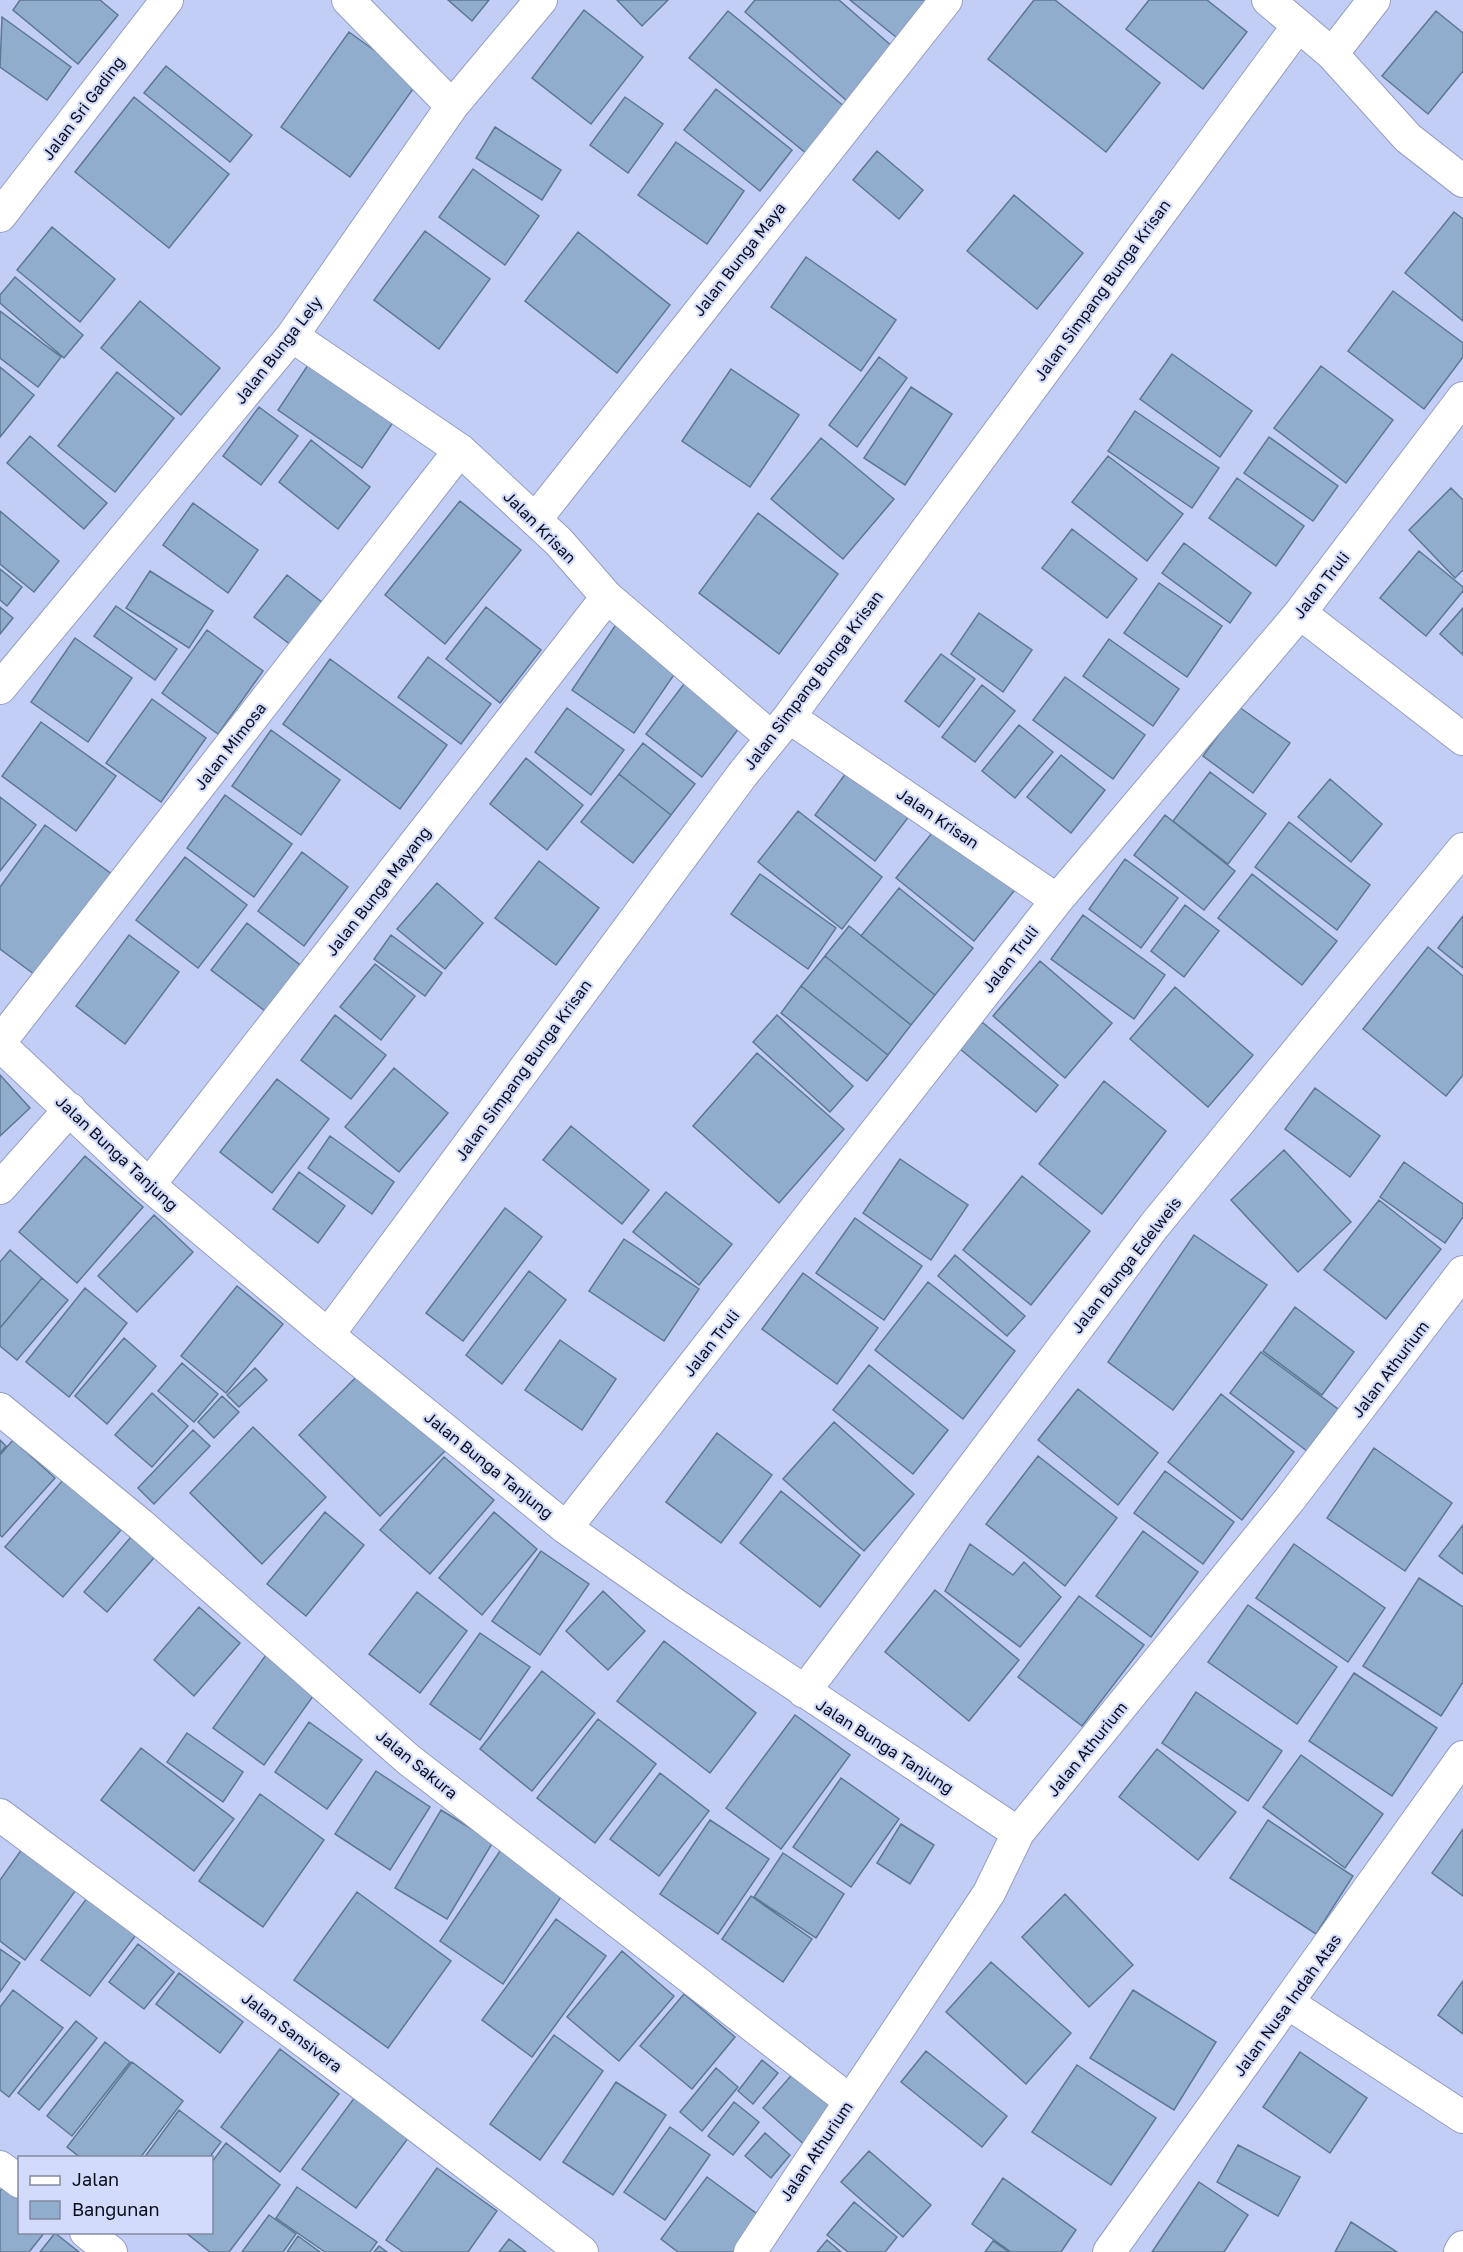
<svg xmlns="http://www.w3.org/2000/svg" width="1463" height="2252" viewBox="0 0 1463 2252" font-family="'Golos Text',sans-serif">
<style>
.building{fill:#91adcd;stroke:#5d7895;stroke-width:1.5}
.lines{fill:none;stroke-linecap:round;stroke-linejoin:round}
.minor-casing{stroke:#949ec3;stroke-width:34}
.minor{stroke:#fff;stroke-width:32}
.labels{text-anchor:middle;stroke-width:4.5;stroke-linejoin:round;paint-order:stroke}
.street-label{font-size:16px;fill:#090d1a;stroke:#d2dbfb}
</style>
<rect width="100%" height="100%" fill="#c2cef5"/>
<!-- building -->
<path class="building" d="M20,0H100L118,15L78,64L13,10Z
M448,0H489L472,21Z
M617,0H668L642,26Z
M755,0H839L901,54L855,108L745,12Z
M850,0H933L901,41Z
M1034,0H1055L1160,83L1106,152L988,59Z
M1149,0H1207L1247,32L1203,89L1126,29Z
M584,10L643,57L591,124L532,78Z
M728,11L845,107L807,154L689,58Z
M1436,11L1463,33V71L1428,114L1382,76Z
M2,17L71,67L47,100L0,67Z
M349,32L418,82L350,177L281,127Z
M166,66L252,135L230,162L144,93Z
M716,89L792,150L760,191L684,130Z
M134,97L229,174L169,248L75,172Z
M625,97L663,124L628,173L590,145Z
M495,127L561,170L542,200L476,158Z
M676,142L744,191L707,244L638,195Z
M877,151L923,190L899,219L853,180Z
M473,169L539,216L505,265L439,217Z
M1014,195L1083,253L1037,309L967,251Z
M1454,212L1463,219V321L1405,273Z
M52,227L115,279L80,322L17,270Z
M425,231L490,279L439,349L374,300Z
M578,232L670,305L617,373L525,301Z
M806,257L896,320L861,371L771,307Z
M15,277L83,335L64,358L0,303V295Z
M1393,291L1463,343V357L1424,409L1348,351Z
M140,301L220,368L181,415L101,348Z
M0,311L61,357L38,387L0,358Z
M1172,354L1252,411L1220,457L1140,399Z
M879,357L907,378L857,447L829,425Z
M312,359L396,418L362,468L278,410Z
M1321,366L1393,420L1346,483L1274,428Z
M0,367L34,395L0,437Z
M731,369L799,415L750,487L682,441Z
M117,372L174,418L115,492L58,446Z
M911,387L952,414L905,485L864,458Z
M259,407L298,436L261,485L223,456Z
M1135,411L1219,468L1192,508L1108,451Z
M30,436L107,503L84,529L7,463Z
M1269,437L1338,486L1313,521L1244,473Z
M821,438L894,499L843,559L771,499Z
M311,440L370,487L338,529L279,482Z
M1108,456L1183,514L1147,561L1072,502Z
M1237,478L1304,526L1276,566L1209,518Z
M1451,488L1463,500V570L1455,578L1409,530Z
M460,501L521,550L445,644L385,595Z
M193,503L258,550L228,593L163,545Z
M0,511L59,561L34,592L0,564Z
M758,513L838,574L779,654L699,593Z
M1072,529L1137,579L1107,618L1042,568Z
M1184,543L1251,593L1230,623L1162,573Z
M1419,551L1463,587V591L1426,636L1380,598Z
M0,569L22,587L7,606L0,600Z
M150,571L213,611L189,648L126,608Z
M287,575L323,603L291,645L254,617Z
M1159,583L1222,626L1187,677L1124,633Z
M116,606L177,649L155,680L94,636Z
M0,607L13,618L0,634Z
M486,607L541,650L500,703L446,659Z
M1463,608V655L1440,634Z
M979,613L1032,650L1003,692L951,654Z
M617,623L680,666L634,733L572,690Z
M207,630L263,671L218,734L162,693Z
M75,638L132,678L88,742L31,702Z
M1109,639L1179,689L1153,726L1083,676Z
M941,654L975,679L939,727L905,701Z
M428,657L491,704L461,744L398,697Z
M330,659L447,745L400,809L283,724Z
M690,676L746,719L702,777L646,734Z
M1065,677L1145,735L1113,779L1033,720Z
M982,685L1015,711L975,762L942,737Z
M152,699L206,738L161,802L106,763Z
M1239,707L1290,743L1253,793L1203,756Z
M567,708L624,750L591,795L535,752Z
M41,722L116,776L76,831L2,776Z
M1019,725L1053,752L1015,798L982,771Z
M271,730L340,780L301,835L232,786Z
M643,743L695,784L671,815L619,774Z
M1061,755L1105,790L1071,833L1027,797Z
M526,758L583,805L547,850L490,804Z
M849,769L910,815L875,861L815,815Z
M1210,772L1266,814L1228,864L1173,821Z
M619,774L671,815L633,863L581,822Z
M1330,779L1382,824L1351,862L1298,817Z
M225,795L292,844L254,897L187,848Z
M0,797L36,825L0,871Z
M798,811L882,877L842,929L758,862Z
M1165,815L1235,871L1204,910L1134,855Z
M1289,822L1370,885L1337,930L1255,867Z
M940,823L1018,886L974,941L896,878Z
M45,825L113,875L38,977L0,949V887Z
M302,852L348,887L304,946L258,911Z
M185,857L247,905L198,968L136,920Z
M1125,859L1178,898L1141,948L1089,909Z
M539,861L599,908L556,965L495,918Z
M760,874L836,928L808,969L731,914Z
M1252,874L1337,941L1302,985L1218,918Z
M437,883L483,923L445,969L397,929Z
M899,888L973,948L935,995L861,936Z
M1185,905L1219,931L1184,977L1151,951Z
M1083,915L1165,975L1134,1019L1051,959Z
M1463,916V968L1438,948Z
M247,923L300,965L265,1011L211,970Z
M849,926L935,995L911,1025L825,956Z
M129,935L179,972L125,1044L76,1006Z
M391,935L442,973L425,996L374,959Z
M1428,947L1463,976V1075L1446,1096L1363,1029Z
M825,956L911,1025L888,1055L801,986Z
M1040,961L1112,1023L1065,1078L993,1016Z
M375,964L415,996L381,1040L340,1007Z
M801,986L888,1055L867,1081L781,1013Z
M1175,987L1253,1055L1208,1107L1130,1039Z
M335,1015L386,1055L351,1099L301,1060Z
M777,1015L853,1086L830,1112L753,1042Z
M982,1022L1058,1085L1036,1112L960,1049Z
M757,1053L844,1129L779,1203L693,1126Z
M394,1068L448,1113L399,1172L345,1127Z
M0,1075L30,1108L0,1136Z
M277,1079L329,1119L272,1193L220,1152Z
M1104,1081L1166,1131L1102,1214L1039,1164Z
M1315,1088L1380,1136L1350,1177L1285,1129Z
M571,1126L649,1190L622,1224L543,1160Z
M330,1136L394,1182L372,1214L308,1168Z
M1284,1150L1351,1222L1298,1272L1231,1200Z
M85,1156L143,1207L77,1283L19,1232Z
M900,1159L968,1205L931,1260L863,1213Z
M1404,1162L1463,1204V1217L1445,1243L1380,1197Z
M299,1172L345,1206L318,1243L273,1209Z
M1022,1176L1090,1231L1031,1305L963,1250Z
M666,1192L732,1244L699,1285L633,1232Z
M1379,1200L1441,1249L1386,1319L1324,1270Z
M505,1208L542,1237L463,1341L426,1313Z
M154,1215L193,1252L137,1312L98,1276Z
M855,1218L922,1266L884,1320L816,1273Z
M1194,1235L1267,1285L1173,1410L1108,1362Z
M624,1239L699,1289L664,1341L589,1291Z
M10,1250L42,1278L0,1328V1262Z
M955,1255L1025,1316L1007,1336L938,1276Z
M529,1271L566,1300L502,1384L466,1355Z
M803,1273L878,1328L837,1384L762,1329Z
M42,1278L68,1300L17,1360L0,1346V1328Z
M928,1282L1015,1351L963,1419L875,1350Z
M237,1286L283,1324L226,1393L181,1356Z
M85,1288L127,1323L69,1397L26,1362Z
M1295,1307L1354,1352L1322,1395L1263,1351Z
M124,1338L156,1366L107,1424L75,1396Z
M560,1340L616,1379L582,1430L525,1390Z
M1261,1352L1338,1409L1307,1451L1230,1393Z
M182,1363L218,1394L194,1422L158,1391Z
M869,1365L948,1430L913,1474L833,1410Z
M255,1368L267,1380L239,1407L227,1395Z
M365,1368L447,1449L380,1516L299,1435Z
M1078,1389L1158,1453L1118,1505L1038,1440Z
M152,1393L188,1426L152,1467L115,1435Z
M1221,1394L1294,1452L1242,1520L1168,1462Z
M222,1396L239,1412L214,1438L198,1422Z
M834,1422L914,1494L864,1551L783,1479Z
M253,1427L326,1497L262,1564L190,1493Z
M193,1430L210,1446L154,1504L138,1488Z
M717,1433L772,1475L721,1543L666,1502Z
M0,1440L6,1446L0,1453Z
M13,1440L55,1478L2,1537L0,1535V1455Z
M1374,1448L1452,1503L1405,1571L1327,1518Z
M1038,1456L1117,1518L1065,1586L986,1524Z
M444,1457L494,1500L430,1574L380,1530Z
M1165,1471L1234,1522L1203,1564L1134,1513Z
M63,1480L121,1530L63,1597L5,1547Z
M781,1491L860,1555L820,1607L740,1543Z
M325,1512L364,1545L306,1616L267,1584Z
M494,1512L537,1549L482,1615L439,1578Z
M1463,1525V1574L1439,1556Z
M136,1531L159,1552L107,1612L84,1592Z
M1143,1531L1198,1572L1151,1637L1096,1596Z
M970,1544L1013,1575L1024,1562L1061,1597L1020,1647L945,1591Z
M1294,1544L1385,1608L1348,1662L1256,1598Z
M541,1551L589,1584L540,1655L492,1621Z
M1419,1578L1463,1607V1682L1441,1716L1363,1666Z
M935,1590L1019,1660L969,1721L885,1652Z
M603,1591L645,1631L608,1670L566,1631Z
M417,1592L467,1631L420,1693L369,1654Z
M1079,1596L1144,1645L1082,1726L1018,1677Z
M1248,1605L1337,1667L1297,1724L1208,1662Z
M199,1607L240,1643L194,1696L154,1660Z
M480,1633L530,1667L480,1740L430,1704Z
M664,1641L756,1713L710,1773L617,1701Z
M266,1655L316,1692L264,1765L213,1728Z
M542,1671L595,1713L532,1791L480,1749Z
M1354,1673L1437,1728L1392,1796L1309,1741Z
M1196,1692L1282,1751L1248,1801L1162,1743Z
M795,1715L850,1755L781,1849L726,1808Z
M598,1719L656,1764L595,1843L537,1798Z
M309,1722L362,1760L327,1809L275,1772Z
M187,1733L243,1772L223,1802L167,1762Z
M141,1748L234,1819L194,1871L101,1800Z
M1157,1749L1236,1812L1198,1860L1119,1797Z
M1301,1755L1383,1814L1345,1868L1263,1807Z
M376,1771L430,1807L390,1870L335,1834Z
M660,1773L709,1811L659,1876L610,1839Z
M841,1778L899,1819L851,1887L793,1847Z
M260,1794L324,1840L263,1927L199,1881Z
M441,1810L493,1842L447,1919L395,1888Z
M710,1820L769,1859L718,1934L660,1894Z
M1268,1820L1353,1876L1316,1934L1230,1878Z
M901,1824L934,1845L910,1884L877,1863Z
M1463,1829V1896L1432,1873Z
M502,1848L565,1891L503,1984L440,1941Z
M22,1849L76,1890L25,1960L0,1941V1880Z
M783,1853L844,1894L816,1938L754,1897Z
M357,1892L451,1961L388,2048L294,1980Z
M90,1894L139,1931L90,1996L41,1960Z
M1065,1894L1133,1965L1089,2007L1022,1937Z
M751,1896L812,1939L783,1982L722,1939Z
M556,1919L606,1956L532,2057L482,2020Z
M138,1944L174,1972L144,2009L109,1982Z
M0,1949L20,1963L0,1992Z
M622,1951L674,1996L619,2061L567,2017Z
M991,1962L1071,2033L1026,2084L946,2012Z
M179,1973L243,2022L220,2053L156,2004Z
M1463,1981V2034L1438,2015Z
M13,1990L63,2028L9,2097L0,2090V2007Z
M1133,1990L1216,2042L1174,2110L1090,2058Z
M684,1994L735,2037L692,2089L640,2046Z
M76,2021L97,2038L39,2110L18,2093Z
M554,2035L603,2071L540,2160L490,2124Z
M105,2042L130,2062L72,2136L47,2116Z
M280,2049L339,2094L280,2172L221,2127Z
M926,2051L1007,2116L982,2147L901,2082Z
M1300,2052L1367,2098L1330,2153L1263,2107Z
M762,2060L778,2073L753,2104L738,2091Z
M132,2062L183,2101L140,2158H81L67,2147Z
M1077,2065L1156,2118L1111,2185L1032,2132Z
M716,2068L738,2087L702,2131L680,2112Z
M796,2070L840,2108L807,2147L763,2108Z
M616,2082L666,2115L613,2195L563,2162Z
M355,2097L409,2137L356,2208L302,2169Z
M734,2102L759,2122L733,2155L708,2136Z
M179,2110L221,2142L209,2158H144Z
M670,2127L710,2155L665,2220L624,2192Z
M765,2133L790,2155L771,2178L745,2156Z
M226,2143L280,2185L229,2252H210L185,2232H212V2162Z
M1238,2145L1300,2177L1278,2216L1217,2182Z
M869,2151L931,2205L903,2237L841,2182Z
M437,2168L497,2211L468,2252H403L386,2240Z
M707,2177L760,2216L733,2252H678L661,2239Z
M1003,2178L1076,2230L1061,2252H1011L972,2224Z
M1199,2182L1248,2215L1224,2252H1152Z
M4,2187L20,2199V2232H45L29,2252H0V2191Z
M297,2187L377,2242L370,2252H325L276,2218Z
M854,2202L897,2237L885,2252H848L827,2235Z
M269,2215L296,2234L283,2252H242Z
M1351,2222L1397,2252H1335Z
M55,2233L79,2252H40Z
M298,2236L320,2252H287Z
M509,2239L526,2252H499Z
M827,2240L841,2252H817Z
M993,2241L1009,2252H985Z
M379,2246L387,2252H374Z"/>
<g class="lines">
<defs>
<path id="minor" d="M348,0L452,106
M1268,0L1332,54L1408,138L1463,181
M1332,54L1374,0
M0,216L167,0
M292,336L460,450L559,542L607,597L771,737
M535,520L946,0
M1300,613L1463,739
M0,688L292,336L452,106L541,0
M789,717L1057,900
M0,1042L460,450
M0,1045L149,1185L328,1335L566,1528L677,1606L1018,1833
M149,1185L607,597
M0,1188L70,1109
M328,1335L742,775L789,717L1298,26
M0,1409L140,1524L409,1760L850,2101
M566,1528L1057,900L1300,613L1463,398
M804,1692L1154,1226L1463,849
M0,1815L379,2097L582,2252
M1288,2003L1463,2117
M0,2167L20,2182
M86,2232L111,2252
M750,2252L989,1893L1018,1833L1290,1499L1463,1272
M1109,2252L1463,1757
M1460,2252L1463,2247"/>
</defs>
<!-- minor casing -->
<use href="#minor" class="minor-casing"/>
<!-- minor -->
<use href="#minor" class="minor"/>
</g>
<g class="labels">
<!-- street labels -->
<g class="street-label">
<text transform="translate(83 108) rotate(-53)" y="6">Jalan Sri Gading</text>
<text transform="translate(739 259) rotate(-52)" y="6">Jalan Bunga Maya</text>
<text transform="translate(1102 290) rotate(-54)" y="6">Jalan Simpang Bunga Krisan</text>
<text transform="translate(278 350) rotate(-52)" y="6">Jalan Bunga Lely</text>
<text transform="translate(540 527) rotate(45)" y="6">Jalan Krisan</text>
<text transform="translate(1321 585) rotate(-52)" y="6">Jalan Truli</text>
<text transform="translate(813 680) rotate(-53)" y="6">Jalan Simpang Bunga Krisan</text>
<text transform="translate(230 746) rotate(-52)" y="6">Jalan Mimosa</text>
<text transform="translate(938 818) rotate(34)" y="6">Jalan Krisan</text>
<text transform="translate(378 891) rotate(-52)" y="6">Jalan Bunga Mayang</text>
<text transform="translate(1010 959) rotate(-52)" y="6">Jalan Truli</text>
<text transform="translate(523 1070) rotate(-54)" y="6">Jalan Simpang Bunga Krisan</text>
<text transform="translate(117 1153) rotate(43)" y="6">Jalan Bunga Tanjung</text>
<text transform="translate(1126 1265) rotate(-52)" y="6">Jalan Bunga Edelweis</text>
<text transform="translate(711 1343) rotate(-52)" y="6">Jalan Truli</text>
<text transform="translate(1390 1369) rotate(-53)" y="6">Jalan Athurium</text>
<text transform="translate(489 1465) rotate(39)" y="6">Jalan Bunga Tanjung</text>
<text transform="translate(885 1746) rotate(33)" y="6">Jalan Bunga Tanjung</text>
<text transform="translate(1087 1749) rotate(-51)" y="6">Jalan Athurium</text>
<text transform="translate(417 1764) rotate(39)" y="6">Jalan Sakura</text>
<text transform="translate(1287 2005) rotate(-54)" y="6">Jalan Nusa Indah Atas</text>
<text transform="translate(292 2032) rotate(37)" y="6">Jalan Sansivera</text>
<text transform="translate(816 2151) rotate(-56)" y="6">Jalan Athurium</text>
</g>
</g>
<!-- legend -->
<rect x="18" y="2156" width="195" height="78" fill="#d2dbfb" stroke="#8289a1" stroke-width="1.5"/>
<rect x="30" y="2176" width="30" height="9" fill="#ffffff" stroke="#8289a1" stroke-width="1.5"/>
<text x="72" y="2186" font-size="18" fill="#090d1a">Jalan</text>
<rect x="30" y="2201" width="30" height="18" fill="#91adcd" stroke="#8289a1" stroke-width="1.5"/>
<text x="72" y="2216" font-size="18" fill="#090d1a">Bangunan</text>
</svg>
